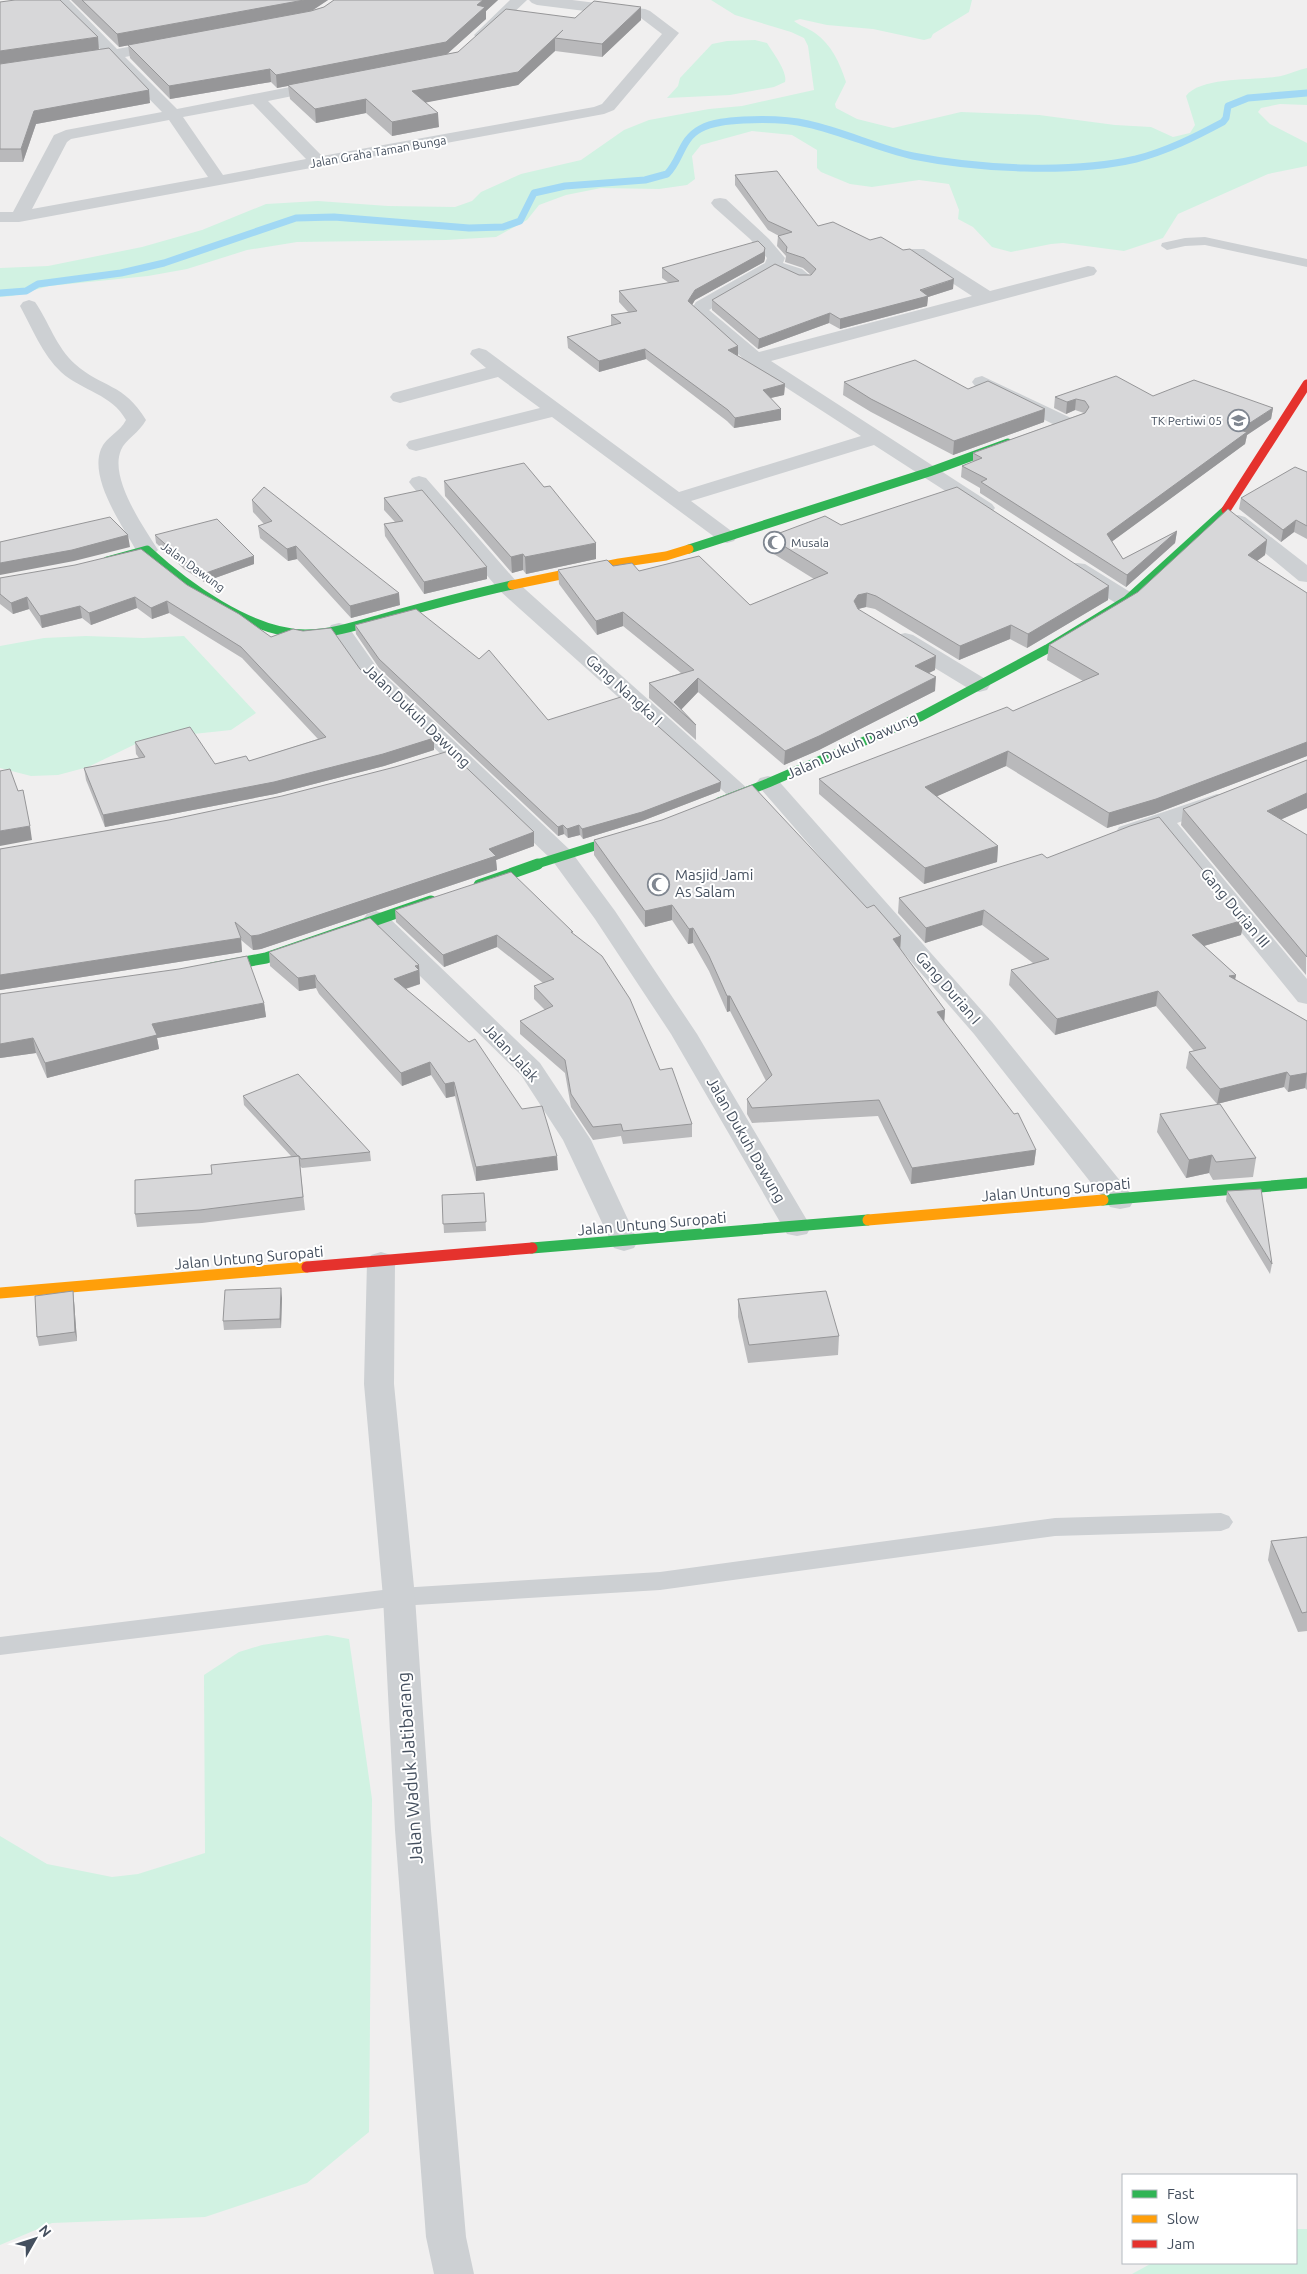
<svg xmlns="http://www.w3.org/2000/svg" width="1307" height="2274" viewBox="0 0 1307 2274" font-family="Ubuntu,sans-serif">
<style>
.green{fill:#d1f2e2}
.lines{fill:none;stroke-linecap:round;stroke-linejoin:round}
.stream{stroke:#a1d8f4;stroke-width:7}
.lane{fill:#cdd0d3;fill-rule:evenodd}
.street{fill:#cdd0d3;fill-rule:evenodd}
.fast-far1{stroke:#30b455;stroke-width:9}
.fast{stroke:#30b455;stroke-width:11}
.slow-far1{stroke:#ff9f0a;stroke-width:9}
.slow{stroke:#ff9f0a;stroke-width:11}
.jam-far1{stroke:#e5322d;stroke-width:9}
.jam{stroke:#e5322d;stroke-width:11}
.wall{fill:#b9b9bb}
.shaded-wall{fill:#969698}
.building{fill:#d7d7d9;stroke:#969698}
.labels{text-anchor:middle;stroke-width:4;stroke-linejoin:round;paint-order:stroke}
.far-street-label{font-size:12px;fill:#444f5e;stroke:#fff}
.far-poi-label{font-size:12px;fill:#444f5e;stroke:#fff;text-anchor:end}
.street-label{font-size:15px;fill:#444f5e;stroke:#fff}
.poi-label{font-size:15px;fill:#444f5e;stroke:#fff;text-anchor:start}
.near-street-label{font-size:18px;fill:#444f5e;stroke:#fff}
</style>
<rect width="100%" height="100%" fill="#f0efef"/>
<!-- green -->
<path class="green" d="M711,0H972L969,12L933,34L931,38L924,40L873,29L827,25L800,19L794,21C800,26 808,28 815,33C831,44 840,63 846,82L835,104L836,108L857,119L893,128L961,112L1039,115L1115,125L1151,127L1173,137L1190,133L1195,125L1186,96C1201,76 1256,81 1281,76C1289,74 1298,70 1307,68V105L1280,104L1261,108L1258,112L1270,124L1307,143V166L1268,174L1178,214L1163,238L1124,251L1063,243L1051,244L1011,252L992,247L973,227L958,219L959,210L949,184L919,180L872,187L850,184L821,172L817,168V150L792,135L752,131L701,145L692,156L695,179L687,185L659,189L601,188L566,195L539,205L527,220L496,237L446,240L297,242L247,250L187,269L148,276L49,286L12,296L0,297V268L48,266L142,247L202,230L266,204L318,201L388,206L455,207L472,201L481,192L521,174L581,160L624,130L649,120L709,109L742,106L814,90L808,46L804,38L791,32L735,15Z
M755,40L767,43C773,53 788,72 785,82L774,87L730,95L667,98L678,86L680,78L712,44L727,41Z
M86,636L143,638L184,636L256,713L231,730L146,739L88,767L58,775L31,776L0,768V646L44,638Z
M327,1635L349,1639L372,1799L369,2132L307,2183L205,2217L52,2223L0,2245V1836L47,1864L112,1877L138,1874L205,1853L204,1675L239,1652L262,1645Z
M1296,2229H1307V2274H1132L1152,2263H1296Z"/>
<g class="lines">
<!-- stream -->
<path class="stream" d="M0,293L26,291L38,284L121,273L164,263L296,218L334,217L469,228L503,227L520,221L534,193L565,186L645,180L667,174C681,160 681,139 700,129C713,122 729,121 744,120C765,119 787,119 808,124C844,132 877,148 913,156C978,169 1072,174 1136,159C1167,151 1195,137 1223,122L1226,118L1228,106L1248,98L1307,93"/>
<!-- lane -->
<path class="lane" d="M1205,237L1307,259V267L1205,245L1185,246L1167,250L1161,246L1162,243L1185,238Z
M1221,1513L1229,1516L1233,1522L1229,1528L1221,1531L1055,1536L660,1590L399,1606L0,1655V1637L399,1588L660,1572L1055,1518Z"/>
<!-- street -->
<path class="street" d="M53,0H69L117,49L166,40L171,42L174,45L171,48L125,57L177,109L326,80L332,82L334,85L332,88L268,101L322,156L594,107L602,104L662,34L641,18L537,5L532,3L529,0H572L645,9L650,11L679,33L614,110L604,114L19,222H0V212H13L54,135L66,130L162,112L110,59L78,65L72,63L70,60L72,57L102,51ZM253,104L306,159L223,175L183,117ZM169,120L208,177L32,209L67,142L71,139Z
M510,0H527L487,38H477L474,35L477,32Z
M720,198L726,199L769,239L785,258L783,263L802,269L814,279L811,283H799L790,277L775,272L709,310L759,352L972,296L912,257L909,253L912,249H924L990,291L1088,266L1094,267L1097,271L1094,275L771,361L992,504L995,508L992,512L985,514L978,512L874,445L691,501L734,533L737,537L734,541L727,543L720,541L552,417L416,451L409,449L406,445L409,441L540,408L498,377L400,403L393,401L390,397L393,393L486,368L470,354L472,350L479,348L486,350L679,492L861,436L748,363L690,311L696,302L765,263L767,258L750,239L714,207L711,203L714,199Z
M29,300L35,302C49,322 56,347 75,364C102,388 124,383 146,420C140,432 125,440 121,450C109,478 143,526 158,550L154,554L147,556L140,554L136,550C122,525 89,479 101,449C106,437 120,432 126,420C112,394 82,391 61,372C42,354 32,328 20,306L23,302Z
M982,376L1071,418L1074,422L1071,426L1064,428L1057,426L975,386L972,382L975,378Z
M419,476L426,478L516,581L748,789L752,794L748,799L740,801L732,799L500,591L412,486L409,482L412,478Z
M1238,515L1245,517L1307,565V582L1299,581L1231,525L1228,521L1231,517Z
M1077,563L1085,564L1135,595L1138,600L1135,605L1127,606L1119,605L1069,574L1066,569L1069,564Z
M339,623L347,625L378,669L570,850L615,911L697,1034L811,1227L807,1234L797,1236L787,1234L671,1034L595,919L552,860L362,679L328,630L331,625Z
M905,633L913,635L987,680L990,685L987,690L979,692L971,690L897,645L894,640L897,635Z
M768,776L776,778L992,1022L1130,1193L1134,1200L1130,1207L1120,1209L1110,1207L974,1034L760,788L756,783L760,778Z
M1217,794L1225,796L1229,801L1225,806L1177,823L1307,979V1004L1298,1002L1158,830L1128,839L1119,837L1116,832L1119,827Z
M376,911L385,914L540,1063L591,1140L638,1241L634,1248L624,1251L614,1248L563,1140L521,1075L367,924L363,919L367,914Z
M381,1252L391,1255L395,1262L394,1384L415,1597L431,1830L466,2237L474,2274H434L426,2237L395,1830L383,1597L364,1384L367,1262L371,1255Z"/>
<!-- fast-far1 -->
<path class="fast-far1" d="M689,549L929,472L1008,443
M107,561L147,550C186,586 250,633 305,634C330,634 356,626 380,619C423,607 467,595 512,585
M719,802L768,783L922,716L1047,649L1127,600L1226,510
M534,865L630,835"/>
<!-- fast -->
<path class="fast" d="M479,885L538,864
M212,968L266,958L431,901
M1103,1200L1307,1183
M532,1248L868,1220"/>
<!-- slow-far1 -->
<path class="slow-far1" d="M512,585L619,563L666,556L689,549"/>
<!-- slow -->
<path class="slow" d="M868,1220L1103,1200
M0,1293L307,1267"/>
<!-- jam-far1 -->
<path class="jam-far1" d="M1226,510L1307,384"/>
<!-- jam -->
<path class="jam" d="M307,1267L532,1248"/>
</g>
<!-- wall -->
<path class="wall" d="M71,0H328L313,10L324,7L334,0H498L486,11V19L447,54L458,52L575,18L641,20L602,57L555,51L518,85L426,102L439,127L392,136L366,113L316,123L290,99L288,86L277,88L271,82L170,99L130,58L128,45L177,36L119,47Z
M0,2L99,50L150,103L36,124L23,162H0Z
M735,175L818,226L953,289L928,297L927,306L840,329L829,323L758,349L712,310V300L799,275H811L803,268L785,262L786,256L777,246L778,236H779L768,230L735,185Z
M765,248V258L764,262L695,300L692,305L738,346V356L785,384L784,395L770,398L781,420L734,428L727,421L646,359L599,372L568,348L567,337L611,326V315L629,313L619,302V291L669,283L662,278V268Z
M844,382L1045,409L1044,422L953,455L871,412L843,395Z
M1153,396L1273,408L1271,419L1247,435L1245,444L1112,541L1123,559L1177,531L1175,543L1126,587L980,493V488L961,477L962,466L973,462V453L1084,413L1075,410L1066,414L1054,408L1055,397Z
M1307,472V539L1294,532L1281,542L1239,509L1241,498Z
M444,481L596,559L526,574L523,570L512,573L445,496Z
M384,498L487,579L424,594L385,536L384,524L395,522L384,510Z
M252,500L400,605L351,618L297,559L288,561L260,538L258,526L264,524L253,512Z
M841,525L1108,600L1027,648L1010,639L959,660L875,609L866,607L858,609L935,670L929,673L935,691L819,750L784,765L698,692L681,709L696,725V740L649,698V683L681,673L623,626L597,635L559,584L558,570L613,566L639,571L750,605L814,579L769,551V537Z
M155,535L254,556V564L204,582L184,569L156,543Z
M1267,540L1265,555L1257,561L1307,593V756L1154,814L1107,828L1006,766L937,796L998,846L997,862L924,884L819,794V779L1013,711L1083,681L1047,660L1049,645Z
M0,578L187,585L271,637L360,669L434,750L384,766L275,794L105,827L86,780L84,768L139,758L136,754L135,742L215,764L249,761L318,739L242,658L169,613L152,619L137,608L91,625L82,618L42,628L29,609L13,614L0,604Z
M355,625L548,720L721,782L720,791L642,821L583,839L580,835L568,838L564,834L558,836L379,668L356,634Z
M1307,760V808L1280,820L1307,835L1306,975L1181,825L1183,809Z
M534,832V846L496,860L497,870L261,949L253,950L241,940L242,952L0,990V849Z
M594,840L867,908L901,936L900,949L945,1010L944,1021L1036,1150L1034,1165L911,1184L878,1116L752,1123L747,1114V1099L766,1081L730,1011L727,1012L709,971L693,943L688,944L672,920L645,927L594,855Z
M1047,858L1244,920L1241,935L1204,946L1236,975L1235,979L1307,1021V1090L1305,1088L1288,1092L1284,1087L1217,1104L1186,1068L1189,1052L1194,1051L1156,1006L1055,1035L1009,985L1011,970L1033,963L982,925L925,943L898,913L899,898Z
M395,910L573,934L660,1070L692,1124V1137L623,1144L621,1136L593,1140L571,1107L565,1073L520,1034V1021L545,1010L534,999V986L543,983L497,947L444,967L396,922Z
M269,952L419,965L420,984L406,989L558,1170L476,1181L455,1096L446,1098L431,1075L402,1086L319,994L316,988L299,991L270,966Z
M0,994L264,1003L266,1017L157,1038L159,1049L47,1078L36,1053L0,1058Z
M243,1096L370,1152L371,1161L302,1168L300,1166L305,1210L202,1223L137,1227L135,1214L212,1174L291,1156L244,1105Z
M1160,1114L1256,1158L1253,1177L1213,1180L1209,1173L1186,1178L1157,1132Z
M1227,1191L1272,1264L1270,1274L1226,1201Z
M484,1193L486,1231L444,1233L442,1195Z
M73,1291L74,1301L77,1341L39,1346L37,1337Z
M282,1298L281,1328L224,1330L223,1321Z
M738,1299L839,1336L838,1355L748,1363L738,1317Z
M1307,1537V1631L1298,1632L1268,1560L1271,1541Z"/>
<!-- shaded-wall -->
<path class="shaded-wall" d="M304,0H328L313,10L303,13L119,47L117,34Z
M483,0H498L486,11V19L446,55L277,88L276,75L477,5Z
M641,7V20L602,57V44Z
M98,37L99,50L0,64V51Z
M555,38V51L518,85L413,105L412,91Z
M270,69L271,82L170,99L169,86Z
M149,90L150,103L36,124L23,162L21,149L34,111Z
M366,99V113L316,123L315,109Z
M438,113L439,127L392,136V122Z
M765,248V258L764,262L695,300L688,311V301L695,290Z
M954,279L953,289L928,297L927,306L840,329V319Z
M830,313L829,323L758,349L759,339Z
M738,346V357L728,350Z
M645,349L646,359L599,372V361Z
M785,384L784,395L762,400L763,390Z
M1076,399L1075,410L1066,414L1067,402Z
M1273,408L1271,419L1247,435L1245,444L1106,546L1107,534L1239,430Z
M781,409V420L734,428L735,418Z
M1045,409L1044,422L953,455L954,441Z
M1296,520L1294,532L1281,542L1283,530Z
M1177,531L1175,543L1126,587L1127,575Z
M128,535L130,547L74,561L0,575V563Z
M1267,540L1265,555L1246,569L1248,555Z
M596,543V559L526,574L525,557Z
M296,546L297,559L288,561L287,549Z
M523,554V570L512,573L511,557Z
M254,556V564L204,582L203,574Z
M487,567V579L424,594V582Z
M1109,586L1108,600L1027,648L1028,634Z
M399,593L400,605L351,618L350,606Z
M867,593L866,607L858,609L854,601L858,595Z
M27,597L29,609L13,614L11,603Z
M135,597L137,608L91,625L89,613Z
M167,601L169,613L152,619L151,608Z
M80,606L82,618L42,628L40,616Z
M623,612V626L597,635L596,621Z
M1011,625L1010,639L959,660L960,646Z
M936,656L935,670L914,680L915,666Z
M936,677L935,691L819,750L784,765L785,751Z
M698,678V692L680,711L674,702Z
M434,738V750L384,766L275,794L105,827L103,815Z
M1307,742V756L1154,814L1107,828L1109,813Z
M1008,751L1006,766L924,802L925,787Z
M721,782L720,791L642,821L583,839L582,829Z
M1307,793V808L1264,827L1267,811Z
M563,825L564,834L558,836V827Z
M579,825L580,835L568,838L567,829Z
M30,826L32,840L0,846V831Z
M534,832V846L496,860L497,870L261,949L253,950L251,936L489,849Z
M998,846L997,862L924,884L925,868Z
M672,905V920L645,927V911Z
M984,910L982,925L925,943L926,928Z
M1244,920L1241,935L1190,950L1192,935Z
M693,928V943L688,944L689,929Z
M497,935V947L444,967L443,955Z
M901,936L900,951L893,939Z
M241,938L242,952L0,990V975Z
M419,965L420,984L395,992L394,979Z
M315,975L316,988L299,991L298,978Z
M1236,975L1233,990L1229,976Z
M1158,991L1156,1006L1055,1035L1057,1019Z
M727,996H730V1011L727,1012Z
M264,1003L266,1017L157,1038L159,1049L47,1078L45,1063L152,1024Z
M945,1010L944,1025L937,1012Z
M33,1038L36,1053L0,1058V1044Z
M430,1062L431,1075L402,1086L401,1073Z
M1287,1072L1284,1087L1217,1104L1220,1089Z
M1307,1073L1305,1088L1288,1092L1290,1076Z
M454,1082L455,1096L446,1098L445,1084Z
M1036,1150L1034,1165L911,1184L912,1168Z
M1212,1155L1209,1173L1186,1178L1189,1160Z
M557,1156L558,1170L476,1181V1167Z
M281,1288L282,1298L281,1328L280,1319Z
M73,1291L74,1301L77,1341L75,1332Z"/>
<!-- building -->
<path class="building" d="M15,0H60L98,37L0,51V2Z
M82,0H304L117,34Z
M334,0H483L477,5L485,7L446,42L276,75L270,69L169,86L128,45L311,11L324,7Z
M594,1L641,7L602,44L555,38L563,30L518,72L412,91L438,113L392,122L366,99L315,109L288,85L458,52L506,9L575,18Z
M109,48L149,90L34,111L21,149H0V64Z
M777,171L818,226L833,222L870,240L881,237L903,250L910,249L954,279L920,290L928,296L840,319L830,313L759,339L712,300L775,264L799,275H811L816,269L804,258L786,252L787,247L778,236L792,232L768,221L735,175Z
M758,241L765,248L764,252L695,290L688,301L738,346L728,350L785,384L763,390L781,409L735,418L728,410L645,349L599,361L567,337L621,323L611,315L637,311L619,291L679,281L662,268Z
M915,360L968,389L988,381L1045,409L954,441L871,399L844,382Z
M1116,376L1153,396L1194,380L1273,408L1239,430L1247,432L1107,534L1123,559L1177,531L1127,575L981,482L987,479L962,466L982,458L973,453L1085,413L1089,407L1085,401L1076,399L1067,402L1055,397Z
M524,463L544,487L550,486L596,543L525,557L523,554L511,557L444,481Z
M1295,467L1307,472V526L1296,520L1283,530L1241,498Z
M264,487L399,593L350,606L296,546L287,549L258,526L272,521L252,500Z
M957,487L1109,586L1028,634L1011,625L960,646L876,596L867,593L858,595L854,601L858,609L936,656L915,666L936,677L819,736L785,751L698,678L674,702L696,725L649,683L694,670L623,612L596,621L558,570L607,560L613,566L632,563L639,571L699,556L750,605L828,573L769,537L825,516L841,525Z
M422,490L487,567L424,582L384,524L403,521L384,498Z
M1228,509L1267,540L1248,555L1307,593V742L1156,799L1109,813L1008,751L925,787L998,846L925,868L819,779L1007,707L1013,711L1099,674L1049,645L1138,592Z
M110,517L128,535L72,550L0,563V542Z
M217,519L254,556L203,574L183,560L155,535Z
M141,549L187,585L239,614L271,637L293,629L303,631L331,628L360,669L434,738L383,754L274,782L103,815L84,768L145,757L135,742L190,727L215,764L246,756L249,761L326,737L241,647L167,601L151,608L135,597L89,613L80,606L40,616L27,597L11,603L0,594V578L75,565Z
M416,609L479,659L489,650L548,720L624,696L721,782L642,812L582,829L579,825L567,829L563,825L558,827L379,659L355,625Z
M449,751L534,832L489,849L496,856L259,935L251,936L235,922L241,938L0,975V849L169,820L282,796L395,767Z
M1307,760V793L1267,811L1307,835V957L1183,809Z
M10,769L18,791L23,790L30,826L0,831V771Z
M752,785L867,908L874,905L901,936L893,939L945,1010L937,1012L1014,1114L1018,1113L1036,1150L912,1168L879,1100L752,1108L747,1099L772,1075L730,996H727L709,956L693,928L689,929L672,905L645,911L594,840L662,820Z
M1159,817L1244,920L1192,935L1236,975L1229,976L1307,1021V1073L1290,1076L1287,1072L1220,1089L1189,1052L1206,1048L1158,991L1057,1019L1011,970L1049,959L984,910L926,928L899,898L1042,854L1047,858L1130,826Z
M511,872L573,932H571L602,956L630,999L660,1070L672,1068L692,1124L623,1131L621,1124L593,1127L571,1094L565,1060L520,1021L553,1006L534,986L554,979L497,935L443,955L395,910Z
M370,918L419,965L415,966L419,970L394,979L469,1042L475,1039L522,1109L542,1106L557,1156L476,1167L454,1082L445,1084L430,1062L401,1073L317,980L315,975L298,978L269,952Z
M247,956L264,1003L152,1024L157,1035L45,1063L33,1038L0,1044V994L179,969Z
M298,1074L370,1152L301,1159L299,1156H298L243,1096Z
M1220,1104L1256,1158L1216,1162L1212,1155L1189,1160L1160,1114Z
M299,1156L303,1197L200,1210L135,1214V1180L212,1174L211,1165Z
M1261,1189L1272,1264L1227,1191Z
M484,1193L486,1222L443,1224L442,1195Z
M281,1288L280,1319L223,1321L225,1290Z
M73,1291L75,1332L37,1337L35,1296Z
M826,1291L839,1336L749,1345L738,1299Z
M1307,1537V1612L1302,1613L1271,1541Z"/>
<!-- icons -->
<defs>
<symbol id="school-ring" viewBox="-11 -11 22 22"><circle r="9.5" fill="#fff" stroke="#808791" stroke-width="1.5"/><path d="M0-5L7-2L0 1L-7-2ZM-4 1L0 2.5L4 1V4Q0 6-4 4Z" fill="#808791"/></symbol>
<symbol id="mosque-ring" viewBox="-11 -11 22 22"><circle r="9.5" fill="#fff" stroke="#808791" stroke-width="1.5"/><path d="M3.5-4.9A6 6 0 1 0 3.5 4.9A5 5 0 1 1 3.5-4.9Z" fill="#808791"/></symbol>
</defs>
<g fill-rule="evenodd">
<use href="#school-ring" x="1226" y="408" width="25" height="25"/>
<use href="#mosque-ring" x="762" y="530" width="25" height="25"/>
<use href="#mosque-ring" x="646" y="872" width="25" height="25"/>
</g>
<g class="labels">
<!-- far-street labels -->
<g class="far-street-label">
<text transform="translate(378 152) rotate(-10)" y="4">Jalan Graha Taman Bunga</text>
<text transform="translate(193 567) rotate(36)" y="4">Jalan Dawung</text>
</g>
<!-- far-poi labels -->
<g class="far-poi-label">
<text x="1222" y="425">TK Pertiwi 05</text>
<text x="791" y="547" text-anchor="start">Musala</text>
</g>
<!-- street labels -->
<g class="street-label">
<text transform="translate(624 690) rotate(42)" y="5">Gang Nangka I</text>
<text transform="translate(417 716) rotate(44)" y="5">Jalan Dukuh Dawung</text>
<text transform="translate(852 746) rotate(-24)" y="5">Jalan Dukuh Dawung</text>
<text transform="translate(1235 908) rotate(50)" y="5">Gang Durian III</text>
<text transform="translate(948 988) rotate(49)" y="5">Gang Durian I</text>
<text transform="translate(511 1053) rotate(47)" y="5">Jalan Jalak</text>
<text transform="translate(746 1140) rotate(60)" y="5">Jalan Dukuh Dawung</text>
<text transform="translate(1056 1190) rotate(-5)" y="5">Jalan Untung Suropati</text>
<text transform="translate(652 1224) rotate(-5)" y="5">Jalan Untung Suropati</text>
<text transform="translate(249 1258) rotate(-5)" y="5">Jalan Untung Suropati</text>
</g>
<!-- poi labels -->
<g class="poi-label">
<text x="675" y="880">Masjid Jami<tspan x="675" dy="17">As Salam</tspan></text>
</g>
<!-- near-street labels -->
<g class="near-street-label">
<text transform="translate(410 1768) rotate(-94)" y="6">Jalan Waduk Jatibarang</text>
</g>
</g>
<!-- legend -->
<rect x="1122" y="2174" width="175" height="90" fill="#ffffff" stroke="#b4b9bf"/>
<rect x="1132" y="2190" width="25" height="8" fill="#30b455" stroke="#b4b9bf"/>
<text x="1167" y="2199" font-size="15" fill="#444f5e">Fast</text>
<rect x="1132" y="2215" width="25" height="8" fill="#ff9f0a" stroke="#b4b9bf"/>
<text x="1167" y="2224" font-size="15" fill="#444f5e">Slow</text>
<rect x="1132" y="2240" width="25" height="8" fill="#e5322d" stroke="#b4b9bf"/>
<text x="1167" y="2249" font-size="15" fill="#444f5e">Jam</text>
<!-- north arrow -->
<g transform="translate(35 2239) rotate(51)" stroke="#ffffff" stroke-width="4" paint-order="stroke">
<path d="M0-4L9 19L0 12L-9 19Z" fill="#444f5e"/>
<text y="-8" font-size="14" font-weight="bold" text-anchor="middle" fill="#444f5e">N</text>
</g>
</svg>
